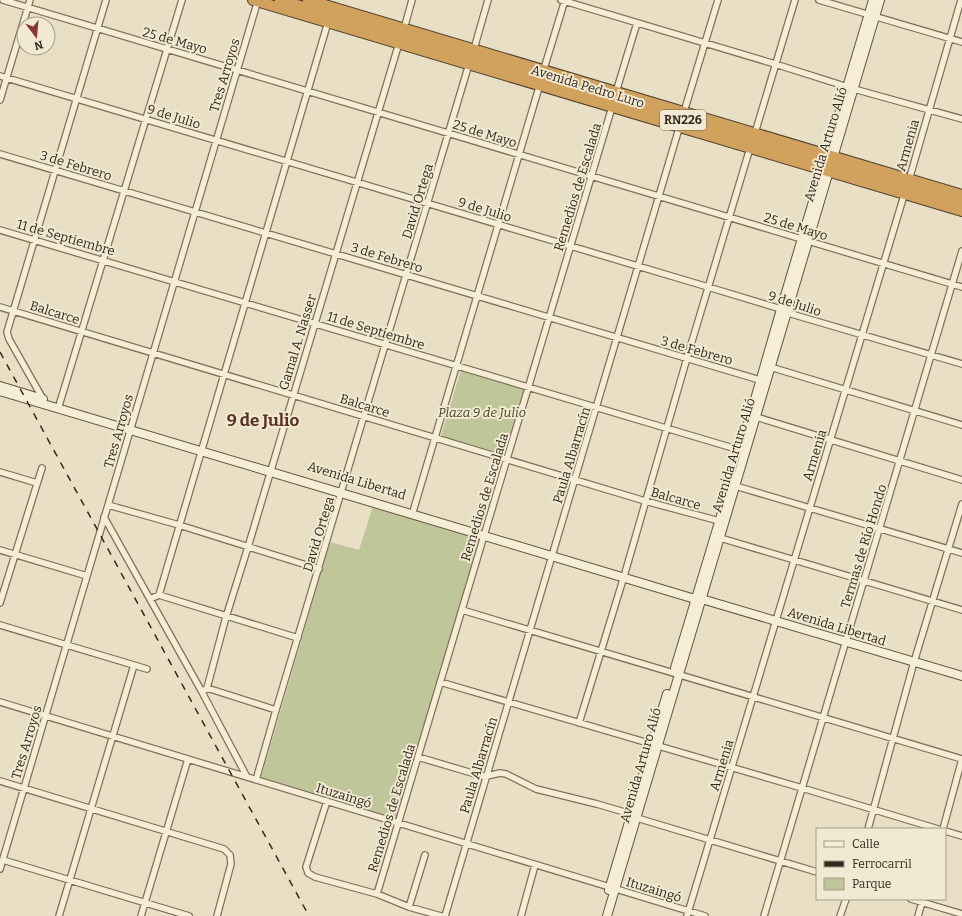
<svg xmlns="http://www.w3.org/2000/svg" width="962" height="916" viewBox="0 0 962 916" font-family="Bitter,serif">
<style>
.green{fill:#bfc699}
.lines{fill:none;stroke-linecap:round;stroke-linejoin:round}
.street-casing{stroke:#81715c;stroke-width:8}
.secondary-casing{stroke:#63533f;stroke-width:10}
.highway-casing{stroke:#4f4030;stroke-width:12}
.street{stroke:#f5edd6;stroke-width:5.5}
.secondary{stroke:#f5edd6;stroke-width:8}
.highway{stroke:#d0a25d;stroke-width:10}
.rail{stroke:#33291f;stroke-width:1.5;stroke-dasharray:7 7;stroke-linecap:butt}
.labels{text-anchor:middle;stroke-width:4;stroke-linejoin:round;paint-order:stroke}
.shield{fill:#f1e9d2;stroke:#6c6355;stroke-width:1}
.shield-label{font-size:12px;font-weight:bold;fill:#33291f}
.street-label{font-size:13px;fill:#33291f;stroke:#f1e9d2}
.park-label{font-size:13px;font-style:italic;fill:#424d27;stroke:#f1e9d2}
.district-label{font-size:17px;font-weight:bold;fill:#5b3123;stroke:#f1e9d2}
</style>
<rect width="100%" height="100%" fill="#e9dfc4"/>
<!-- green -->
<path class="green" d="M461,370L524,388L504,454L441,436Z
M373,506L478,538L479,540L396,819L261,778L330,542L359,550Z"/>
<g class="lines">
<defs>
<path id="street" d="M3,0L962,287
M561,0L775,64L854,89L962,119
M819,0L962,42
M404,29L412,0
M474,49L488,0
M543,72L565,0
M0,76L708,287L781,309L788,313L962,364
M616,92L637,23
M0,100L30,0
M683,115L718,0
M755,133L795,0
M0,154L763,381
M909,180L961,0
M0,230L743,451
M0,307L645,501L723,522
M767,366L962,425
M43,399L9,339L7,332L106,0
M58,409L182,0
M753,416L962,480
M0,472L37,483
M732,485L962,553
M108,505L179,525L319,569
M412,515L540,84
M104,517L202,692L247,777
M717,537L962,610
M0,550L87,576
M159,595L328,22
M150,599L159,595L298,638
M0,603L42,468
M462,610L962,759
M0,625L147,669
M440,682L802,788L938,829
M207,688L276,710
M202,692L207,688L226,617L248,547L399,43
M0,702L705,916
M579,723L625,573L687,358L750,148
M418,757L482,776H487L500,773L506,774L536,789L597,804L621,811L637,818L817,872
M256,780L276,710L469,64
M0,781L224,849L230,855L231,864L217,916
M327,801L306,867L308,873L315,877L377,894L409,907L441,916
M868,829L914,662L962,504
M943,829L962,759
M945,831L962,836
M3,860L189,916
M0,869L258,0
M377,894L612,107
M911,899L962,914
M409,907L425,855
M59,916L134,665
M141,916L188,759
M445,916L680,125
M521,916L535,865
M687,916L905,192
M764,916L962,251
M840,916L846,899
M918,916L923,899"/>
<path id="secondary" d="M0,386L43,399
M0,391L695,599L705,600L962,676
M741,448L781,309L873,0
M675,668L733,476
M609,890L667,694
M607,916L880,0"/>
<path id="highway" d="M253,0L962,211
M280,0L962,203
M308,0L962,195"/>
</defs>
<!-- street casing -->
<use href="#street" class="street-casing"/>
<!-- secondary casing -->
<use href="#secondary" class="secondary-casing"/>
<!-- highway casing -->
<use href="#highway" class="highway-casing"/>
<!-- street -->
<use href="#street" class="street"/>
<!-- secondary -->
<use href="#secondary" class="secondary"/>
<!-- highway -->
<use href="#highway" class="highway"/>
<!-- rail -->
<path class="rail" d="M0,352L309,916"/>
</g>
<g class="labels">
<!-- shield labels -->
<rect class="shield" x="660" y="110" width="46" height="20" rx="3"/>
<g class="shield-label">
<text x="683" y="124">RN226</text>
</g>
<!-- street labels -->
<g class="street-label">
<text transform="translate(175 40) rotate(16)" y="5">25 de Mayo</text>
<text transform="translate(224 75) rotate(-73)" y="5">Tres Arroyos</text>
<text transform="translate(588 86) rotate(17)" y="5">Avenida Pedro Luro</text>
<text transform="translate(174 116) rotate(17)" y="5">9 de Julio</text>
<text transform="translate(485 133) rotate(17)" y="5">25 de Mayo</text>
<text transform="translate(825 144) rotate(-73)" y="5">Avenida Arturo Alió</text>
<text transform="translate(907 145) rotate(-74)" y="5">Armenia</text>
<text transform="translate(76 165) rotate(17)" y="5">3 de Febrero</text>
<text transform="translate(577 187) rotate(-73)" y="5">Remedios de Escalada</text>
<text transform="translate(417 201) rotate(-73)" y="5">David Ortega</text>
<text transform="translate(485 209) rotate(17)" y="5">9 de Julio</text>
<text transform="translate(796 226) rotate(17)" y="5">25 de Mayo</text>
<text transform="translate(66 237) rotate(16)" y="5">11 de Septiembre</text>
<text transform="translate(387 257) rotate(17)" y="5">3 de Febrero</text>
<text transform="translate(795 303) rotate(18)" y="5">9 de Julio</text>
<text transform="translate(55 312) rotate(17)" y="5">Balcarce</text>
<text transform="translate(376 330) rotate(17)" y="5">11 de Septiembre</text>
<text transform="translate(297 342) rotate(-73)" y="5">Gamal A. Nasser</text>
<text transform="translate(697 350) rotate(16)" y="5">3 de Febrero</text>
<text transform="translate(365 405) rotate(17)" y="5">Balcarce</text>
<text transform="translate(118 431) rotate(-74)" y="5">Tres Arroyos</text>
<text transform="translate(571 455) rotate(-73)" y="5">Paula Albarracín</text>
<text transform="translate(733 455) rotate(-73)" y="5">Avenida Arturo Alió</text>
<text transform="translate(814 455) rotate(-73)" y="5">Armenia</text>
<text transform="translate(357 480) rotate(17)" y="5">Avenida Libertad</text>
<text transform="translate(484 497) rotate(-73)" y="5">Remedios de Escalada</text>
<text transform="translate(676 498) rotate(16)" y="5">Balcarce</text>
<text transform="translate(318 534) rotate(-73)" y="5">David Ortega</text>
<text transform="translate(863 546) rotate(-73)" y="5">Termas de Río Hondo</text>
<text transform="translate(837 626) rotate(17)" y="5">Avenida Libertad</text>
<text transform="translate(26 742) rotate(-73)" y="5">Tres Arroyos</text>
<text transform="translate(478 765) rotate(-73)" y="5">Paula Albarracín</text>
<text transform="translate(640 765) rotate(-74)" y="5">Avenida Arturo Alió</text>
<text transform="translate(721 765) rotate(-73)" y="5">Armenia</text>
<text transform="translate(344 795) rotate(17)" y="5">Ituzaingó</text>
<text transform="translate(391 808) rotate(-73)" y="5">Remedios de Escalada</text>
<text transform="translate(654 889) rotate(17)" y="5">Ituzaingó</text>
</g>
<!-- park labels -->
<g class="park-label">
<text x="482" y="417">Plaza 9 de Julio</text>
</g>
<!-- district labels -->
<g class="district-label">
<text x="263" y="426">9 de Julio</text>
</g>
</g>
<!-- legend -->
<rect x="816" y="828" width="130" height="72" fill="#f1e9d2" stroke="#a59c8a"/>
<rect x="824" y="841" width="20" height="6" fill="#f5edd6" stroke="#a59c8a"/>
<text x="852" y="848" font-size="12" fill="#33291f">Calle</text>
<rect x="824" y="861" width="20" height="6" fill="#33291f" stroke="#a59c8a"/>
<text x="852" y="868" font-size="12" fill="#33291f">Ferrocarril</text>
<rect x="824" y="878" width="20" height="12" fill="#bfc699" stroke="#a59c8a"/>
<text x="852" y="888" font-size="12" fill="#33291f">Parque</text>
<!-- north arrow -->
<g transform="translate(36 36) rotate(164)"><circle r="19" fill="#f1e9d2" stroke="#a59c8a"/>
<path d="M0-3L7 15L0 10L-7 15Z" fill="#8a3633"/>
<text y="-6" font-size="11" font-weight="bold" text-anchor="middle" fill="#33291f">N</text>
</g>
</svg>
